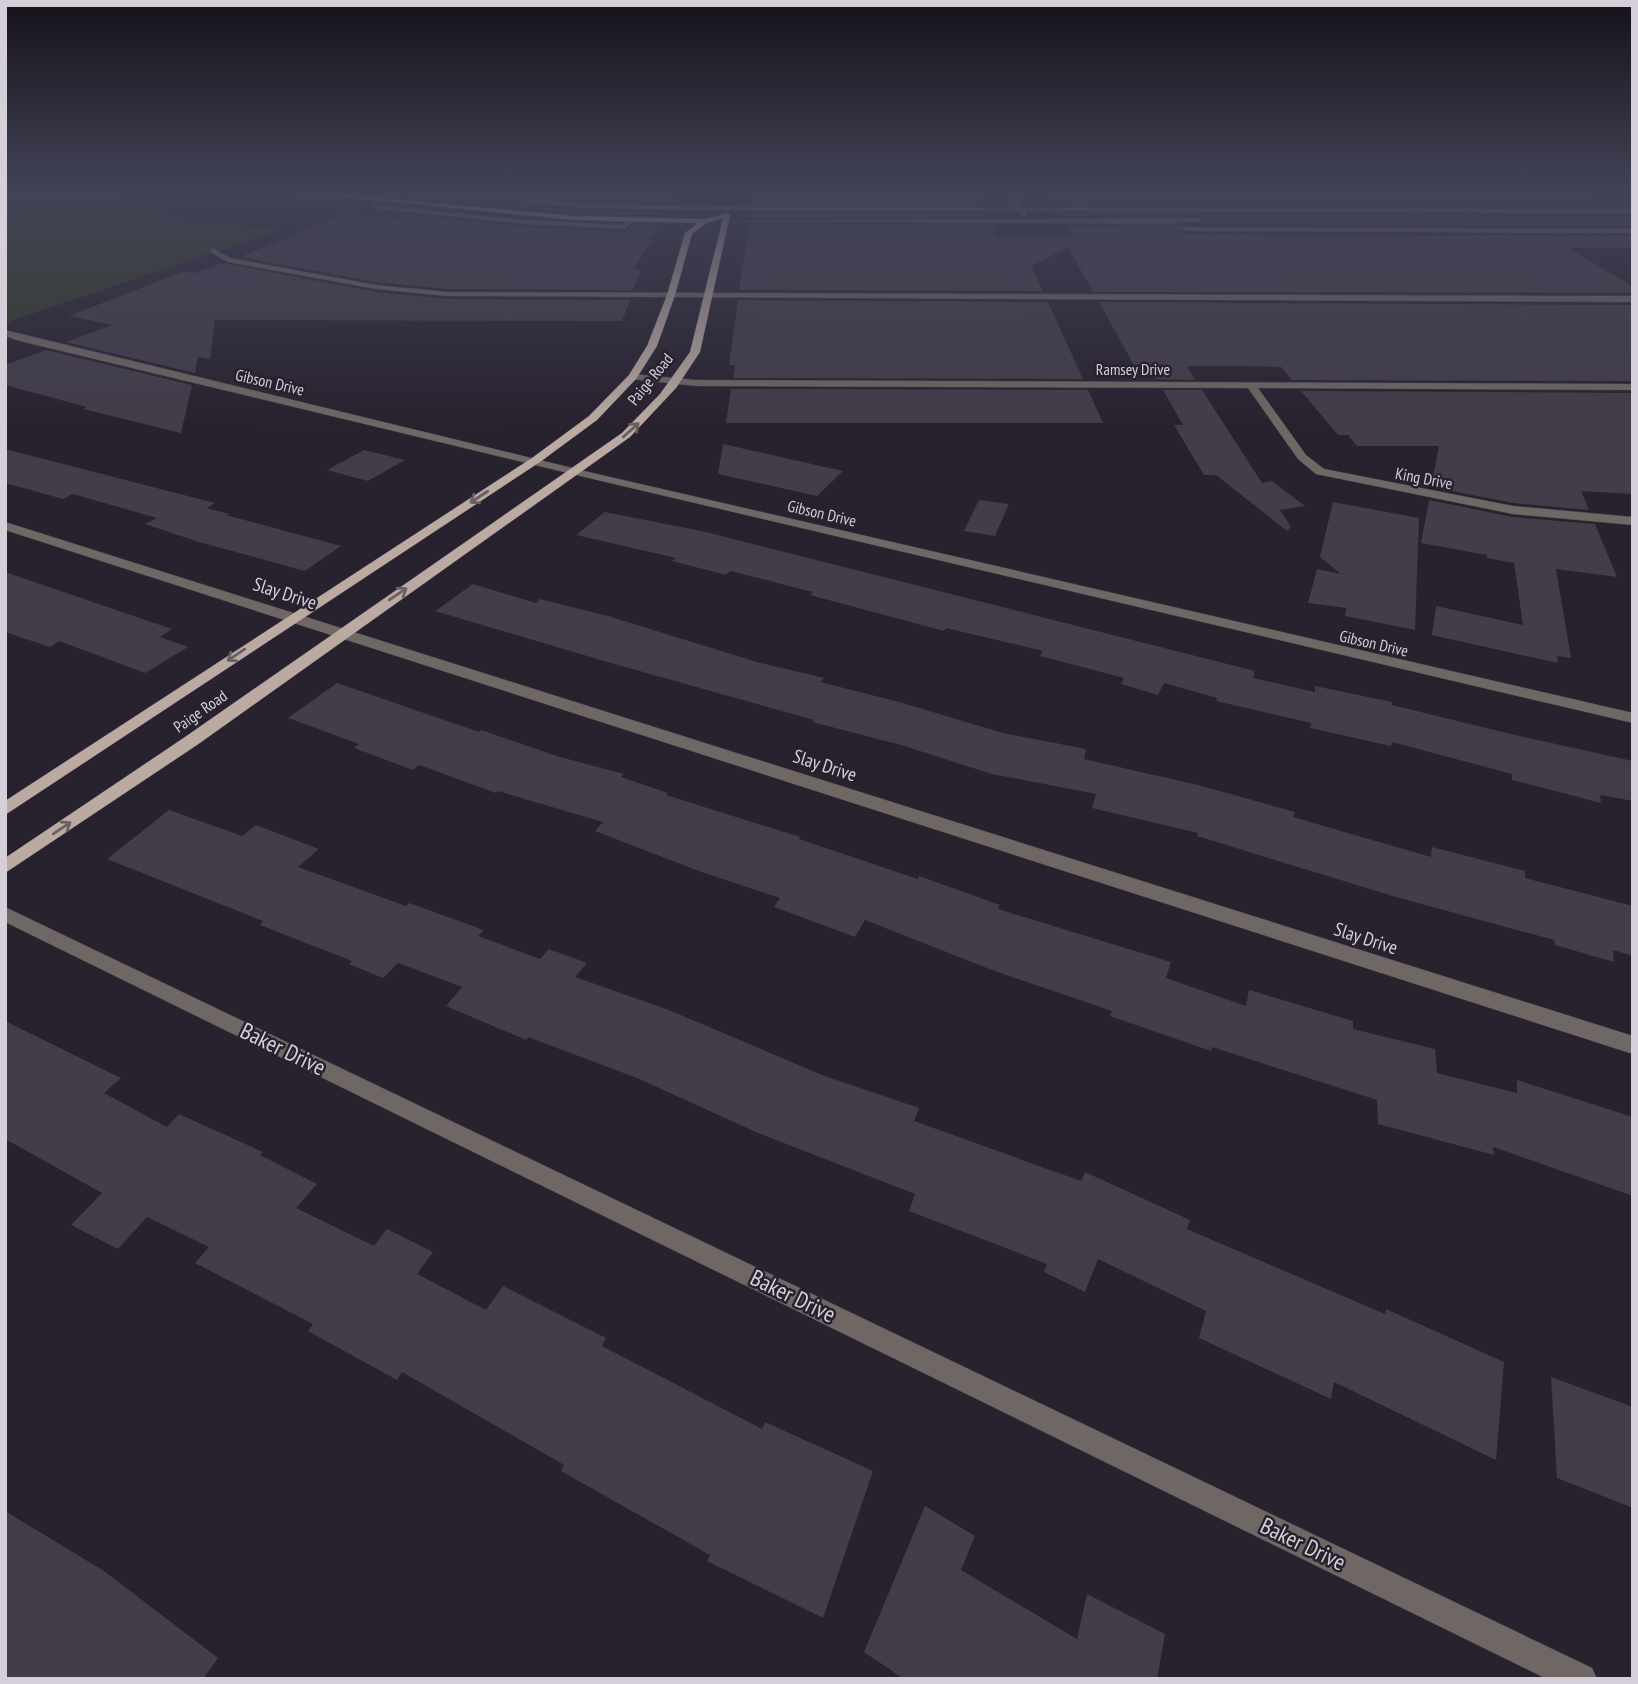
<svg xmlns="http://www.w3.org/2000/svg" width="1638" height="1684" viewBox="0 0 1638 1684" font-family="'PT Sans Narrow',sans-serif">
<style>
.green{fill:#343a25}
.building{fill:#433c49}
.lines{fill:none;stroke-linecap:round;stroke-linejoin:round}
.minor-casing{stroke:#443d49;stroke-width:1}
.major-casing{stroke:#443d49;stroke-width:1}
.minor{fill:#6f6763;fill-rule:evenodd}
.major{fill:#baaaa2;fill-rule:evenodd}
.oneway{stroke:#6a5f62}
.labels{text-anchor:middle;stroke-width:5;stroke-linejoin:round;paint-order:stroke}
.far-street-label{font-size:16px;fill:#d4cfd8;stroke:#28212e}
.street-label{font-size:19px;fill:#d4cfd8;stroke:#28212e}
.near-street-label{font-size:23px;fill:#d4cfd8;stroke:#28212e}
</style>
<rect width="100%" height="100%" fill="#28212e"/>
<!-- green -->
<path class="green" d="M5,190L58,192L142,202L156,207L168,217L279,230L5,323Z"/>
<!-- building -->
<path class="building" d="M458,190H677L670,203L577,200Z
M755,190H967L968,194H979L983,204H752Z
M1118,190L1576,191L1605,206L1055,204L1048,192H1119Z
M429,196L577,210L665,213L664,215L573,213L422,199Z
M751,213L987,214L988,217L750,218Z
M343,214L400,219V214L526,227L625,232L634,224L659,225L634,270H641L633,290L447,289L376,282L240,257Z
M1060,214L1623,216L1633,220V226L1192,224H1201L1203,220L1199,215L1062,216Z
M749,224L992,225L996,237H1074L1067,226L1180,225L1185,234L1633,236V248H1569L1633,287V293L1093,292L1068,247L1031,266L1043,291L739,290Z
M224,263L376,292L447,299L630,300L622,321L215,320L210,359L198,357L195,373L66,342L113,325L69,316L182,272L195,273Z
M738,300L1048,302L1083,379L733,378L735,365H729Z
M1099,302L1633,305V381L1292,380L1281,367L1241,366H1187L1195,380L1156,379L1149,367H1135Z
M46,350L192,385L181,433L83,409L87,407L5,385V365Z
M731,389L1088,390L1103,423H726Z
M1163,390H1202L1262,483L1272,481L1305,506L1280,510L1291,527L1287,531L1216,475H1204L1174,425H1183Z
M1301,391L1633,393V494L1581,491L1589,510L1513,503L1431,487L1439,446H1357L1348,435H1338Z
M723,444L843,471L817,496L718,474Z
M5,449L215,503L207,508L229,514L226,515L341,546L305,571L199,542L145,524L157,518L73,494L63,499L5,483Z
M364,450L405,460L368,481L327,470Z
M979,500L1009,504L995,536L964,531Z
M1429,500L1513,517L1595,524L1617,577L1556,569L1571,658L1557,656L1558,663L1432,635L1436,606L1523,625L1514,563L1487,558V555L1421,543Z
M1333,502L1419,518L1415,630L1345,616L1346,608L1308,603L1317,569L1341,574L1320,557Z
M605,512L706,532L1255,671L1253,678L1315,692V686L1392,702V705L1515,735L1633,761V801L1600,795L1601,803L1512,780V774L1392,742L1391,746L1310,728L1311,723L1216,701L1217,698L1164,683L1158,695L1121,684L1124,678L1040,656L1043,651L946,628L944,631L810,595L813,592L730,571L726,575L672,561L676,558L576,535Z
M5,572L172,629L160,637L188,647L145,673L59,641L50,647L5,632Z
M473,584L536,603L540,599L608,616L757,662L824,678L820,682L899,702L1003,733L1086,749L1084,759L1198,785L1295,812L1293,817L1431,857L1432,847L1525,871V878L1633,906V956L1613,950L1614,962L1555,945L1554,940L1396,897L1197,836L1198,833L1092,808L1096,794L992,774L901,745L812,722L814,720L604,661L435,611Z
M337,683L479,732L481,730L560,757L624,774L621,777L668,793L666,795L800,837L799,839L918,879L919,876L1000,905L998,909L1171,962L1166,978L1246,1006L1249,990L1353,1021V1029L1435,1049L1437,1073L1517,1093V1080L1633,1117V1196L1493,1147L1494,1155L1378,1124L1377,1100L1212,1047L1211,1051L1110,1016L1112,1011L992,970L865,920L855,937L774,907L780,898L696,870L595,831L603,822L498,791L496,793L419,765L413,770L354,748L359,744L288,718Z
M169,810L242,836L256,825L319,849L298,867L406,906L409,903L484,930L478,936L540,959L549,949L587,963L575,977L669,1010L822,1075L919,1108L914,1121L1081,1181L1085,1172L1190,1220L1187,1229L1385,1314L1386,1309L1504,1362L1496,1460L1334,1382L1331,1399L1199,1338L1206,1311L1098,1259L1085,1292L1044,1272L1047,1264L909,1211L915,1194L758,1133L637,1078L528,1037L526,1040L446,1006L462,987L398,963L383,978L349,964L352,961L260,925L263,921L107,859Z
M5,1021L121,1078L104,1093L167,1127L179,1114L263,1152L260,1155L317,1184L296,1208L374,1246L387,1229L433,1252L417,1274L486,1310L503,1286L606,1338L602,1346L762,1429L765,1422L873,1471L823,1618L707,1561L710,1555L561,1471L564,1465L402,1372L397,1380L308,1331L313,1324L195,1263L209,1247L147,1217L118,1249L71,1225L102,1193L5,1139Z
M1551,1377L1633,1407V1508L1557,1478Z
M925,1506L975,1536L961,1570L1077,1639L1087,1594L1165,1634L1157,1679H904L864,1652Z
M5,1511L104,1571L218,1658L203,1679H5Z"/>
<g class="lines">
<defs>
<path id="minor" d="M424,190L577,203L665,206L1016,207L1009,190H1015L1023,207L1633,209V213L1025,211L1027,216L1024,218L1018,211L665,210L577,207L429,193L415,199L412,197Z
M373,205L526,220L623,225L629,219L635,220L625,229L526,224L371,208Z
M1199,218L1201,221L1165,224L721,221Z
M1182,227L1633,229V233L1185,231Z
M213,248L230,258L376,285L447,292L1633,296V302L447,296L376,289L228,262L210,252Z
M5,330L597,474L1633,713V723L597,480L20,341L5,336Z
M633,374L696,380L1633,384V390L1258,388L1306,455L1324,469L1513,506L1633,517V525L1513,514L1316,474L1298,459L1248,388L696,386L630,379L628,377Z
M5,522L1633,1036V1054L5,530Z
M5,907L1592,1668L1597,1679H1547L5,922Z"/>
<path id="major" d="M271,190H298L573,216L705,219L727,213L730,215L700,352L676,388L630,437L197,745L5,873V858L185,737L622,433L660,394L690,352L723,218L707,223L692,234L675,295L657,346L636,379L597,420L540,462L5,815V801L532,458L589,416L629,375L647,346L667,295L685,233L698,223L573,220Z"/>
</defs>
<!-- minor casing -->
<use href="#minor" class="minor-casing"/>
<!-- major casing -->
<use href="#major" class="major-casing"/>
<!-- minor -->
<use href="#minor" class="minor"/>
<!-- major -->
<use href="#major" class="major"/>
</g>
<!-- one-way arrows -->
<defs><path id="oneway-shaft" d="M-6 0H5M1.5-3L5.5 0L1.5 3" fill="none" stroke-width="1.6" stroke-linecap="round" stroke-linejoin="round" transform="scale(1.75)"/></defs>
<g class="oneway">
<use href="#oneway-shaft" transform="translate(631 430) rotate(-42)"/>
<use href="#oneway-shaft" transform="translate(479 497) rotate(147)"/>
<use href="#oneway-shaft" transform="translate(398 594) rotate(-34)"/>
<use href="#oneway-shaft" transform="translate(236 655) rotate(146)"/>
<use href="#oneway-shaft" transform="translate(62 828) rotate(-34)"/>
</g>
<!-- sky -->
<linearGradient id="sky" x2="0" y2="1"><stop stop-color="#161219"/><stop offset="0.45" stop-color="#424357"/><stop offset="1" stop-color="#424357" stop-opacity="0"/></linearGradient>
<rect width="1638" height="426" fill="url(#sky)"/>
<g class="labels">
<!-- far-street labels -->
<g class="far-street-label">
<text x="1133" y="375">Ramsey Drive</text>
<text transform="translate(650 379) rotate(-51)" y="6">Paige Road</text>
<text transform="translate(270 382) rotate(13)" y="6">Gibson Drive</text>
<text transform="translate(1424 478) rotate(11)" y="6">King Drive</text>
<text transform="translate(822 513) rotate(13)" y="6">Gibson Drive</text>
<text transform="translate(1374 643) rotate(13)" y="6">Gibson Drive</text>
<text transform="translate(200 711) rotate(-35)" y="6">Paige Road</text>
</g>
<!-- street labels -->
<g class="street-label">
<text transform="translate(285 593) rotate(18)" y="7">Slay Drive</text>
<text transform="translate(825 765) rotate(18)" y="7">Slay Drive</text>
<text transform="translate(1366 938) rotate(18)" y="7">Slay Drive</text>
</g>
<!-- near-street labels -->
<g class="near-street-label">
<text transform="translate(283 1049) rotate(26)" y="8">Baker Drive</text>
<text transform="translate(793 1296) rotate(26)" y="8">Baker Drive</text>
<text transform="translate(1303 1544) rotate(26)" y="8">Baker Drive</text>
</g>
</g>
<!-- border -->
<rect width="1638" height="1684" fill="none" stroke="#d4cfd8" stroke-width="14"/>
</svg>
